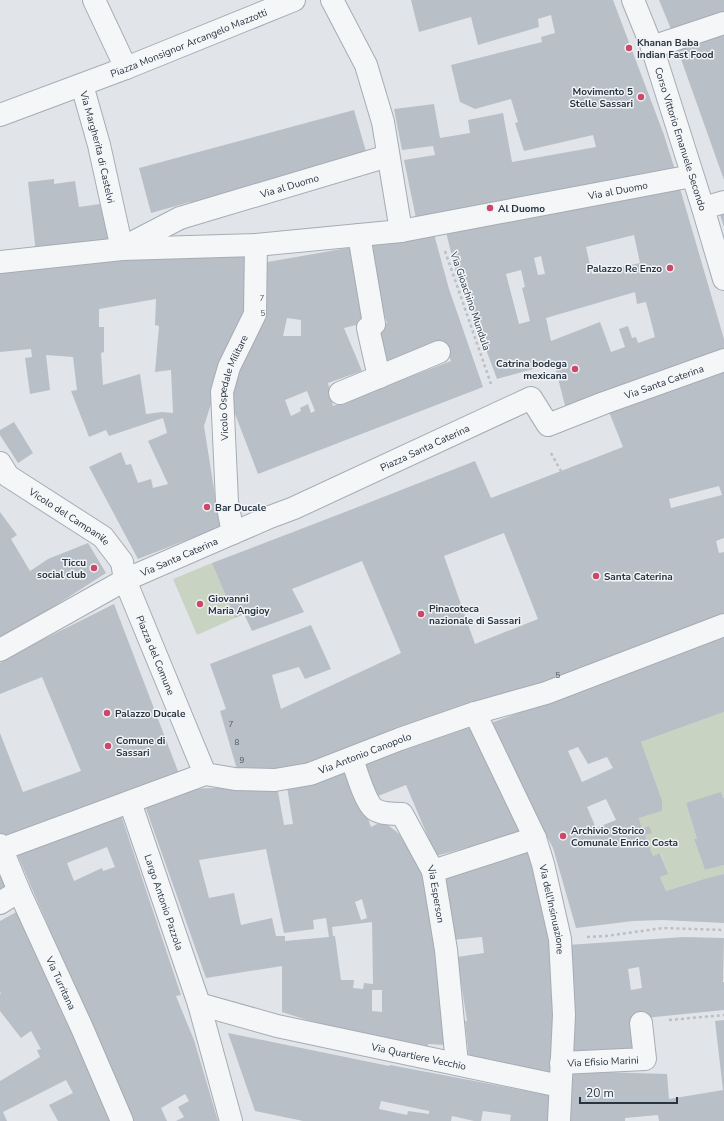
<svg xmlns="http://www.w3.org/2000/svg" width="724" height="1121" viewBox="0 0 724 1121" font-family="'Nunito Sans',sans-serif">
<style>
.green{fill:#c8d3c2}
.building{fill:#b8bfc6;fill-rule:evenodd}
.lines{fill:none;stroke-linecap:round;stroke-linejoin:round}
.street-casing{stroke:#a6acb4;stroke-width:24}
.path{stroke:#bbc0c5;stroke-width:2.5;stroke-dasharray:3 3;stroke-linecap:butt}
.street{stroke:#f4f6f8;stroke-width:22}
.poi-dot{fill:#cd4768;stroke:#f1f4f7;stroke-width:1.5}
.labels{text-anchor:middle;stroke-width:3;stroke-linejoin:round;paint-order:stroke}
.number-label{font-size:8px;fill:#4d5762}
.poi-label{font-size:10px;font-weight:bold;fill:#293441;stroke:#f1f4f7;text-anchor:start}
.street-label{font-size:10px;fill:#293441;stroke:#f1f4f7}
</style>
<rect width="100%" height="100%" fill="#e1e5ea"/>
<!-- green -->
<path class="green" d="M212,563L235,618L197,635L173,579Z
M724,712V798L686,803L697,839H694L705,870L724,865V874L707,878L666,891L660,877L666,869L661,853L653,856L645,835L651,833L649,827L642,829L639,818L662,811V800L641,742Z"/>
<!-- building -->
<path class="building" d="M411,0H613L664,135L676,173L417,223L404,160L435,155L433,146L402,150L394,109L434,104L440,138L470,133L468,120L503,113L512,162L596,147L593,135L524,151L515,123L518,122L511,99L475,109L460,102L451,65L542,42L541,37L555,33L551,15L538,19L539,27L478,45L471,17L419,32Z
M659,0H724V16L673,34Z
M724,29V180L676,45Z
M354,110L367,155L225,193V196L191,205L190,202L151,213L139,168Z
M54,179V184L75,181L79,207L107,203L112,244L36,253L28,182Z
M679,185L724,339V351L567,413L554,363L497,379L478,328L467,280L458,281L446,232ZM634,235L640,263L592,274L586,247ZM541,256L545,274L538,275L534,258ZM521,270L525,287L522,288L530,321L519,324L506,274ZM635,292L637,304L646,302L655,337L638,343L636,337L632,338L628,326L619,329L625,347L611,352L600,322L551,341L546,318Z
M724,211V227L719,212Z
M434,234L449,289L483,387L258,474L232,406L231,388L262,263L353,247L368,322L344,328L362,371L328,383L333,406L451,361L445,344L385,364L374,326L387,323L384,314L379,316L365,245ZM287,318L301,320V336H283ZM307,391L315,411L311,413L308,404L300,408L301,411L291,416L285,400Z
M249,255V300L242,328L229,347L204,426L220,527L138,559L89,467L121,452L126,465L131,464L138,483L151,479L153,488L168,484L148,441L167,433L163,418L109,436L106,430L89,437L71,391L77,390L73,357L46,355L50,390L30,394L25,358L32,357L31,349L0,352V270L75,261ZM156,299L155,325L159,326L155,372L171,370L173,413L162,412L146,414L140,374L103,385L101,353L104,352V327H99V309Z
M724,364V538L716,541L719,553L724,552V618L562,681L305,765L238,773L220,711L226,709L210,664L311,625L331,669L305,679L299,667L272,675L281,709L401,653L362,561L292,589L304,612L252,631L244,614L235,618L212,563L345,512L475,461L491,498L623,447L607,407ZM719,486L722,495L671,508L669,499ZM504,533L538,619L475,644L444,556Z
M14,422L33,453L18,463L0,435V430Z
M0,512L17,535L11,539L30,571L48,559L88,543L106,573L0,641Z
M114,604L181,779L0,838V733L23,792L81,771L42,677L0,694V663L30,646Z
M724,637V712L641,742L662,800V811L639,818L642,829L649,826L652,833L645,835L653,856L660,853L668,874L660,877L666,891L707,878L724,874V923L662,920L633,921L576,928L553,848L488,724ZM578,747L588,764L607,757L613,768L582,782L568,751ZM606,799L616,820L596,828L587,807Z
M470,718L521,833L436,856L406,785L373,798L359,762Z
M350,765L371,827L383,821L398,833L414,854L429,880L445,1045L428,1044V1046H407L366,1039L282,1012V966L206,978L143,800L182,789L277,786L284,825L293,824L287,787ZM266,849L284,933L314,929L313,920L326,918L329,937L285,941V936H276L272,918L241,925L234,893L209,898L199,860ZM362,899L367,918L361,920L355,902ZM372,922L373,984L364,983L363,989L353,988L354,980H341L335,936H333L332,927ZM372,990H382V1012L372,1011Z
M721,792L723,798H724V865L705,870L694,839H697L686,803Z
M119,809L181,995L176,996L194,1040L218,1121H176L184,1117L178,1107L189,1101L185,1094L161,1108L167,1121H133L16,852ZM107,847L115,867L103,871L102,868L74,881L67,863Z
M525,845L542,900L553,948L558,1014L552,1073L469,1059L465,1021H467L457,957L484,953L482,937L452,940L444,878Z
M0,857L11,883L0,890Z
M22,909L115,1121H58L49,1105L73,1093L66,1080L3,1112L7,1121H0V1081L40,1057L37,1050L41,1049L31,1031L21,1038L0,1011V994L1,993L0,992V921Z
M683,937L724,938L723,982H724V1010L635,1019L637,1052L571,1055L568,945ZM639,967L642,988L631,990L628,969Z
M724,1020V1121H659L658,1115L625,1118V1121H566L570,1071L667,1074L669,1099L723,1090L715,1021Z
M228,1033L389,1066L390,1065L553,1096L552,1121H510L511,1115L483,1111L481,1121H474L452,1116L451,1121H303L255,1111ZM381,1101L429,1111V1114L408,1111L407,1115L379,1109Z"/>
<g class="lines">
<defs>
<g id="street">
<path d="M94,0L126,68"/>
<path d="M332,0L366,65L383,122L401,231"/>
<path id="s1" d="M633,0L652,47L703,208L724,279"/>
<path d="M652,47L724,23"/>
<path id="s2" d="M82,85L99,145L122,249"/>
<path id="s3" d="M0,115L126,68L294,0"/>
<path d="M703,208L724,202"/>
<path d="M359,235L374,324L368,328L379,377"/>
<path id="s4" d="M126,246L180,218L388,156"/>
<path id="s5" d="M0,262L122,249L256,245L401,231L692,176"/>
<path d="M340,393L439,352"/>
<path id="s6" d="M0,463L8,476L103,537L122,562L125,580L205,774"/>
<path id="s7" d="M233,533L227,502L222,392L229,367L255,314L256,245"/>
<path id="s8" d="M0,650L125,580L233,533L270,517L294,508L531,398L548,425L604,403L724,360"/>
<path id="s9" d="M475,713L535,838L543,864L560,939L564,1015L559,1121"/>
<path id="s10" d="M352,759C356,770 365,802 374,809C381,814 393,814 402,814L433,871L446,950L457,1064"/>
<path id="s11" d="M130,802L199,1004L231,1121"/>
<path id="s12" d="M0,845L19,891L82,1028L122,1121"/>
<path id="s13" d="M2,849L205,774L235,779L275,780L310,774L400,739L475,713L546,693L724,625"/>
<path d="M433,871L535,838"/>
<path d="M0,903L19,891"/>
<path id="s14" d="M199,1004L277,1026L560,1086"/>
<path id="s15" d="M561,1063L645,1059L641,1023"/>
</g>
</defs>
<!-- street casing -->
<use href="#street" class="street-casing"/>
<!-- path -->
<path class="path" d="M445,251L491,384
M551,453L561,471
M587,937L606,936L663,928L724,930
M669,1020L724,1015"/>
<!-- street -->
<use href="#street" class="street"/>
</g>
<!-- markers -->
<g class="poi-dot">
<circle cx="629" cy="48" r="4"/>
<circle cx="641" cy="97" r="4"/>
<circle cx="490" cy="208" r="4"/>
<circle cx="670" cy="268" r="4"/>
<circle cx="575" cy="369" r="4"/>
<circle cx="207" cy="507" r="4"/>
<circle cx="94" cy="568" r="4"/>
<circle cx="596" cy="576" r="4"/>
<circle cx="200" cy="604" r="4"/>
<circle cx="421" cy="614" r="4"/>
<circle cx="107" cy="713" r="4"/>
<circle cx="108" cy="746" r="4"/>
<circle cx="563" cy="836" r="4"/>
</g>
<g class="labels">
<!-- number labels -->
<g class="number-label">
<text x="262" y="301">7</text>
<text x="263" y="316">5</text>
<text x="558" y="678">5</text>
<text x="231" y="727">7</text>
<text x="237" y="745">8</text>
<text x="242" y="763">9</text>
</g>
<!-- poi labels -->
<g class="poi-label">
<text x="637" y="46">Khanan Baba<tspan x="637" dy="12">Indian Fast Food</tspan></text>
<text x="633" y="95" text-anchor="end">Movimento 5<tspan x="633" dy="12">Stelle Sassari</tspan></text>
<text x="498" y="212">Al Duomo</text>
<text x="662" y="272" text-anchor="end">Palazzo Re Enzo</text>
<text x="567" y="367" text-anchor="end">Catrina bodega<tspan x="567" dy="12">mexicana</tspan></text>
<text x="215" y="511">Bar Ducale</text>
<text x="86" y="566" text-anchor="end">Ticcu<tspan x="86" dy="12">social club</tspan></text>
<text x="604" y="580">Santa Caterina</text>
<text x="208" y="602">Giovanni<tspan x="208" dy="12">Maria Angioy</tspan></text>
<text x="429" y="612">Pinacoteca<tspan x="429" dy="12">nazionale di Sassari</tspan></text>
<text x="115" y="717">Palazzo Ducale</text>
<text x="116" y="744">Comune di<tspan x="116" dy="12">Sassari</tspan></text>
<text x="571" y="834">Archivio Storico<tspan x="571" dy="12">Comunale Enrico Costa</tspan></text>
</g>
<!-- street labels -->
<g class="street-label">
<text dy="4" stroke="none"><textPath href="#s3" startOffset="202">Piazza Monsignor Arcangelo Mazzotti</textPath></text>
<text dy="4" stroke="none"><textPath href="#s1" startOffset="147">Corso Vittorio Emanuele Secondo</textPath></text>
<text dy="4" stroke="none"><textPath href="#s2" startOffset="64">Via Margherita di Castelvi</textPath></text>
<text dy="4" stroke="none"><textPath href="#s4" startOffset="175">Via al Duomo</textPath></text>
<text dy="4" stroke="none"><textPath href="#s5" startOffset="623">Via al Duomo</textPath></text>
<text transform="translate(471 301) rotate(71)" y="4">Via Gioachino Mundula</text>
<text dy="4" stroke="none"><textPath href="#s8" startOffset="744">Via Santa Caterina</textPath></text>
<text dy="4" stroke="none"><textPath href="#s7" startOffset="148">Vicolo Ospedale Militare</textPath></text>
<text dy="4" stroke="none"><textPath href="#s8" startOffset="471">Piazza Santa Caterina</textPath></text>
<text dy="4" stroke="none"><textPath href="#s6" startOffset="89">Vicolo del Campanile</textPath></text>
<text dy="4" stroke="none"><textPath href="#s8" startOffset="202">Via Santa Caterina</textPath></text>
<text dy="4" stroke="none"><textPath href="#s6" startOffset="259">Piazza del Comune</textPath></text>
<text dy="4" stroke="none"><textPath href="#s13" startOffset="381">Via Antonio Canopolo</textPath></text>
<text dy="4" stroke="none"><textPath href="#s10" startOffset="172">Via Esperson</textPath></text>
<text dy="4" stroke="none"><textPath href="#s11" startOffset="106">Largo Antonio Pazzola</textPath></text>
<text dy="4" stroke="none"><textPath href="#s9" startOffset="212">Via dell'Insinuazione</textPath></text>
<text dy="4" stroke="none"><textPath href="#s12" startOffset="151">Via Turritana</textPath></text>
<text dy="4" stroke="none"><textPath href="#s14" startOffset="226">Via Quartiere Vecchio</textPath></text>
<text dy="4" stroke="none"><textPath href="#s15" startOffset="42">Via Efisio Marini</textPath></text>
</g>
</g>
<!-- scale -->
<path d="M580 1097v6h97v-6" fill="none" stroke="#293441" stroke-width="2"/>
<text x="586" y="1097" font-size="12" fill="#293441" stroke="#f1f4f7" stroke-width="3" paint-order="stroke">20 m</text>
</svg>
